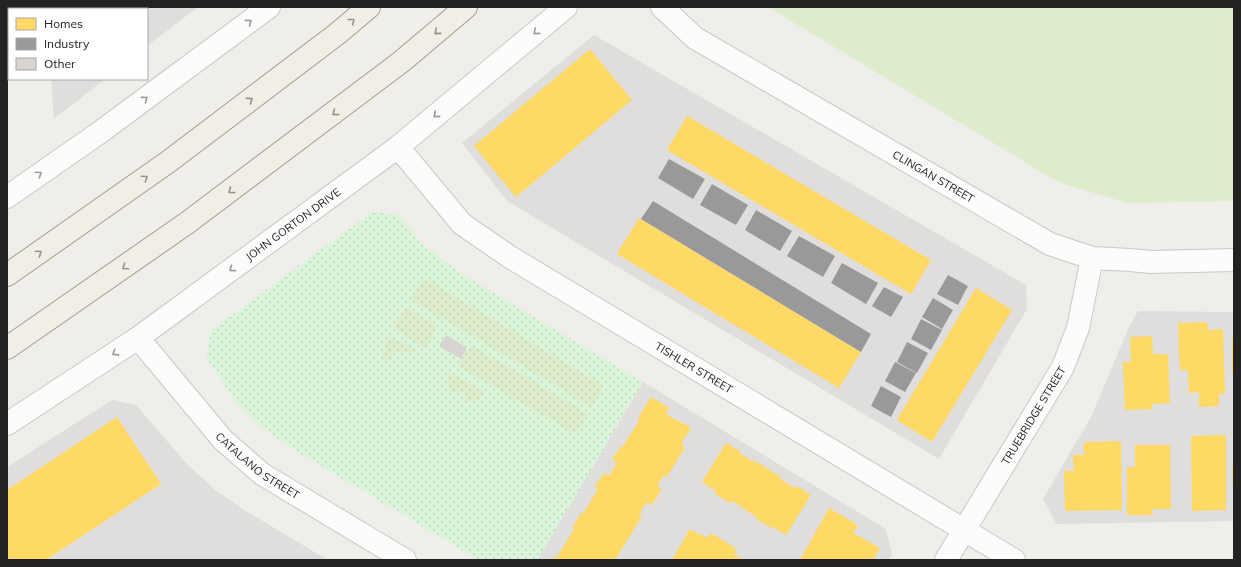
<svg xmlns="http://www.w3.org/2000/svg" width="1241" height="567" viewBox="0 0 1241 567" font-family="Mulish,sans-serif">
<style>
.residential{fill:#dfdedc}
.grass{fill:#ddeccb}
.park{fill:url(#park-dots)}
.garden{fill:url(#garden-dots)}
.homes{fill:#ffd966}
.industry{fill:#999}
.building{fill:#d7d4d2}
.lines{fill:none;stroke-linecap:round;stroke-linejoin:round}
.minor-casing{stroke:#c9c8c7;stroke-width:24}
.major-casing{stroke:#a79c86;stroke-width:24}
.minor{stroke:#fdfcfc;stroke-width:22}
.major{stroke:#f3ede7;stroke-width:22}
.oneway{stroke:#95928e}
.oneway2{stroke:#9a9a9a}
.labels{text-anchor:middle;stroke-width:4;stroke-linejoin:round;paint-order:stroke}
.street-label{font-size:11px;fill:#222;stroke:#fff}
</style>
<defs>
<pattern id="park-dots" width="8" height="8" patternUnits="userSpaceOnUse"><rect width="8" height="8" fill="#daf5da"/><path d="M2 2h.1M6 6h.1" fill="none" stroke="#bbd2bb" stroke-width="1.8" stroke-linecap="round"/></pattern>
<pattern id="garden-dots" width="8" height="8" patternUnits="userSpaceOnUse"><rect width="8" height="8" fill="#ddeccb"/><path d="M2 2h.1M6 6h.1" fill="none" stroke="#bdcaae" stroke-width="1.8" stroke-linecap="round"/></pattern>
</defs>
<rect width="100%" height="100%" fill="#f0eeeb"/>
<!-- residential -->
<path class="residential" d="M46,7H198L147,46V9H46Z
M594,35L1026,285L1027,309L939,459L507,201L462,143Z
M51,79H105L54,119Z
M1138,311L1234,312V521L1056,524L1043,499L1091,417L1129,327Z
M643,382L886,529L892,554L889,560H537Z
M112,400L136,405L185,462L215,490L246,511L328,560H7V467Z"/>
<!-- grass -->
<path class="grass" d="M768,7H1234V201L1127,203L1058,182Z"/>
<!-- park -->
<path class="park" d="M372,212L399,215L425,246L459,272L643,382L537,560H479L293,449C276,437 260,427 246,413C230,397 219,376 206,357L211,331Z"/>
<!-- garden -->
<path class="garden" d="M424,278L604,386L592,407L411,300Z
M406,307L438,326L425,348L393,328Z
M388,336L415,350L413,353L393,352L391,360L382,359Z
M471,345L588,414L575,434L458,366Z
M448,371L485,392C481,399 473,403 466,402V393L449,391Z"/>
<!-- homes -->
<path class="homes" d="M590,49L632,100L516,197L474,146Z
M687,116L931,260L911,294L667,150Z
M639,218L861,352L839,388L617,254Z
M976,288L1012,310L932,442L897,420Z
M1207,322L1208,330L1223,329L1225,394H1219V406L1199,407V392L1189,393L1188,370H1180L1178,323Z
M1152,336L1153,354H1168L1170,403L1152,404V409L1125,410L1123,362H1131L1130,337Z
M1232,338H1234V373H1232Z
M651,397L669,408L666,414L677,421V420L691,428L681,444L685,447L667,477L664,475L657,486L662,489L652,505L647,502L639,514L642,516L615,560H553L555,556L557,557L574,529L572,528L581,513L583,514L598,489L595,487L604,473L609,476L617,463L612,460L621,446L623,447L640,419L638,418Z
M117,417L161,484L46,560H7V490Z
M1226,435V510L1192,511L1191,436Z
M1121,441L1122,510L1065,511L1064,471H1074L1073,455H1084V442Z
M726,443L740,451L739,453L754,462L755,461L781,477L780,479L795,488L797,486L811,495L786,535L773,527L772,528L756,519L757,517L732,501L730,503L715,494L716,491L702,482Z
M1135,445H1170L1171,509H1152L1153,515H1127V467H1135Z
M1232,466H1234V491H1233Z
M829,508L858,525L853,533L880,548L873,560H800Z
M690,529L700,535L701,534L708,538L711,533L737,549L734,554L744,560H672Z"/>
<!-- industry -->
<path class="industry" d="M669,159L705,179L693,199L658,178Z
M712,184L748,205L736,225L700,205Z
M653,201L871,334L861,352L641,219Z
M756,210L792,231L780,251L745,230Z
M799,236L835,256L823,277L787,256Z
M842,263L878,283L866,304L831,283Z
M948,275L968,286L958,305L937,294Z
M884,287L903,297L891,317L872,306Z
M933,298L953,310L942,329L922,317Z
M921,319L942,330L931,350L911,339Z
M907,342L928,353L917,373L897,362Z
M895,362L916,373L905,392L885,381Z
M881,386L901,397L891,417L871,406Z"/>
<!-- building -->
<path class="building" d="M446,335L467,348L461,359L439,346Z"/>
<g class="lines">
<defs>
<g id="minor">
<path id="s1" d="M662,7L695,38L1050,244L1092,258L1130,260L1151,262L1234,260"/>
<path id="s2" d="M398,147L462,224L510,257L1014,560"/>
<path d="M7,197L99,133L269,7"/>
<path id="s3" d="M138,338L223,440L262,474L405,560"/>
<path id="s4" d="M7,424L138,338L398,147L566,7"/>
<path id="s5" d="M946,560L1063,367L1078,328L1092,258"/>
</g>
<path id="major" d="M7,275L168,162L337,34L369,7
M7,348L187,223L401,62L466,7"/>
</defs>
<!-- minor casing -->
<use href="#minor" class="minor-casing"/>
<!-- major casing -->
<use href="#major" class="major-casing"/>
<!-- minor -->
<use href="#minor" class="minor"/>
<!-- major -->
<use href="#major" class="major"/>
</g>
<!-- one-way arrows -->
<defs><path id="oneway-chevron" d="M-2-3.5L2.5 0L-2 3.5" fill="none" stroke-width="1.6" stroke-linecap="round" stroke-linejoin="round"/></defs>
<g class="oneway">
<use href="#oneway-chevron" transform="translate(352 21) rotate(-39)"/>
<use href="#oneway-chevron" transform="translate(437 32) rotate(139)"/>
<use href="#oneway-chevron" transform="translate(250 100) rotate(-37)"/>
<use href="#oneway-chevron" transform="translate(335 113) rotate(143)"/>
<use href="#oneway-chevron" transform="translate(145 178) rotate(-35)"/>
<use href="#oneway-chevron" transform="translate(231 191) rotate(143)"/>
<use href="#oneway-chevron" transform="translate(39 253) rotate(-35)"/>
<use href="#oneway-chevron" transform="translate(125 267) rotate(145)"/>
</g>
<g class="oneway2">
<use href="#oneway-chevron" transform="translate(249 22) rotate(-36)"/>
<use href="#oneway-chevron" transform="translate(536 32) rotate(140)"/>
<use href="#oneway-chevron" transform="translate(145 99) rotate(-36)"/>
<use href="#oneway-chevron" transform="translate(436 115) rotate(140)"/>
<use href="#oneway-chevron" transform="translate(39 174) rotate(-35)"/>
<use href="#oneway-chevron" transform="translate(232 269) rotate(144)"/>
<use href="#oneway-chevron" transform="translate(115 353) rotate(147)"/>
</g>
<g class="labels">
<!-- street labels -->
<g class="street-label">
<text dy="4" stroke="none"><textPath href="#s1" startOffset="321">CLINGAN STREET</textPath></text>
<text dy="4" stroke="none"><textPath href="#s4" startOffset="349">JOHN GORTON DRIVE</textPath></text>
<text dy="4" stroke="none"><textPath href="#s2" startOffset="373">TISHLER STREET</textPath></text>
<text dy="4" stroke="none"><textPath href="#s5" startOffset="169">TRUEBRIDGE STREET</textPath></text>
<text dy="4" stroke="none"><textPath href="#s3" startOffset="176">CATALANO STREET</textPath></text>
</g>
</g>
<!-- border -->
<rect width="1241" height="567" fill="none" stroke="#222222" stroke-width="16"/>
<!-- legend -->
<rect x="8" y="8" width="140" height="72" fill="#ffffff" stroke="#a7a7a7"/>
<rect x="16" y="18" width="20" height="12" fill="#ffd966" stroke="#a7a7a7"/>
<text x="44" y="28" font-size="12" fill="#222222">Homes</text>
<rect x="16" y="38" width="20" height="12" fill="#999999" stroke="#a7a7a7"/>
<text x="44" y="48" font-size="12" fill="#222222">Industry</text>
<rect x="16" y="58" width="20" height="12" fill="#d7d4d2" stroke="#a7a7a7"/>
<text x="44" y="68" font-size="12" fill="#222222">Other</text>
</svg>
